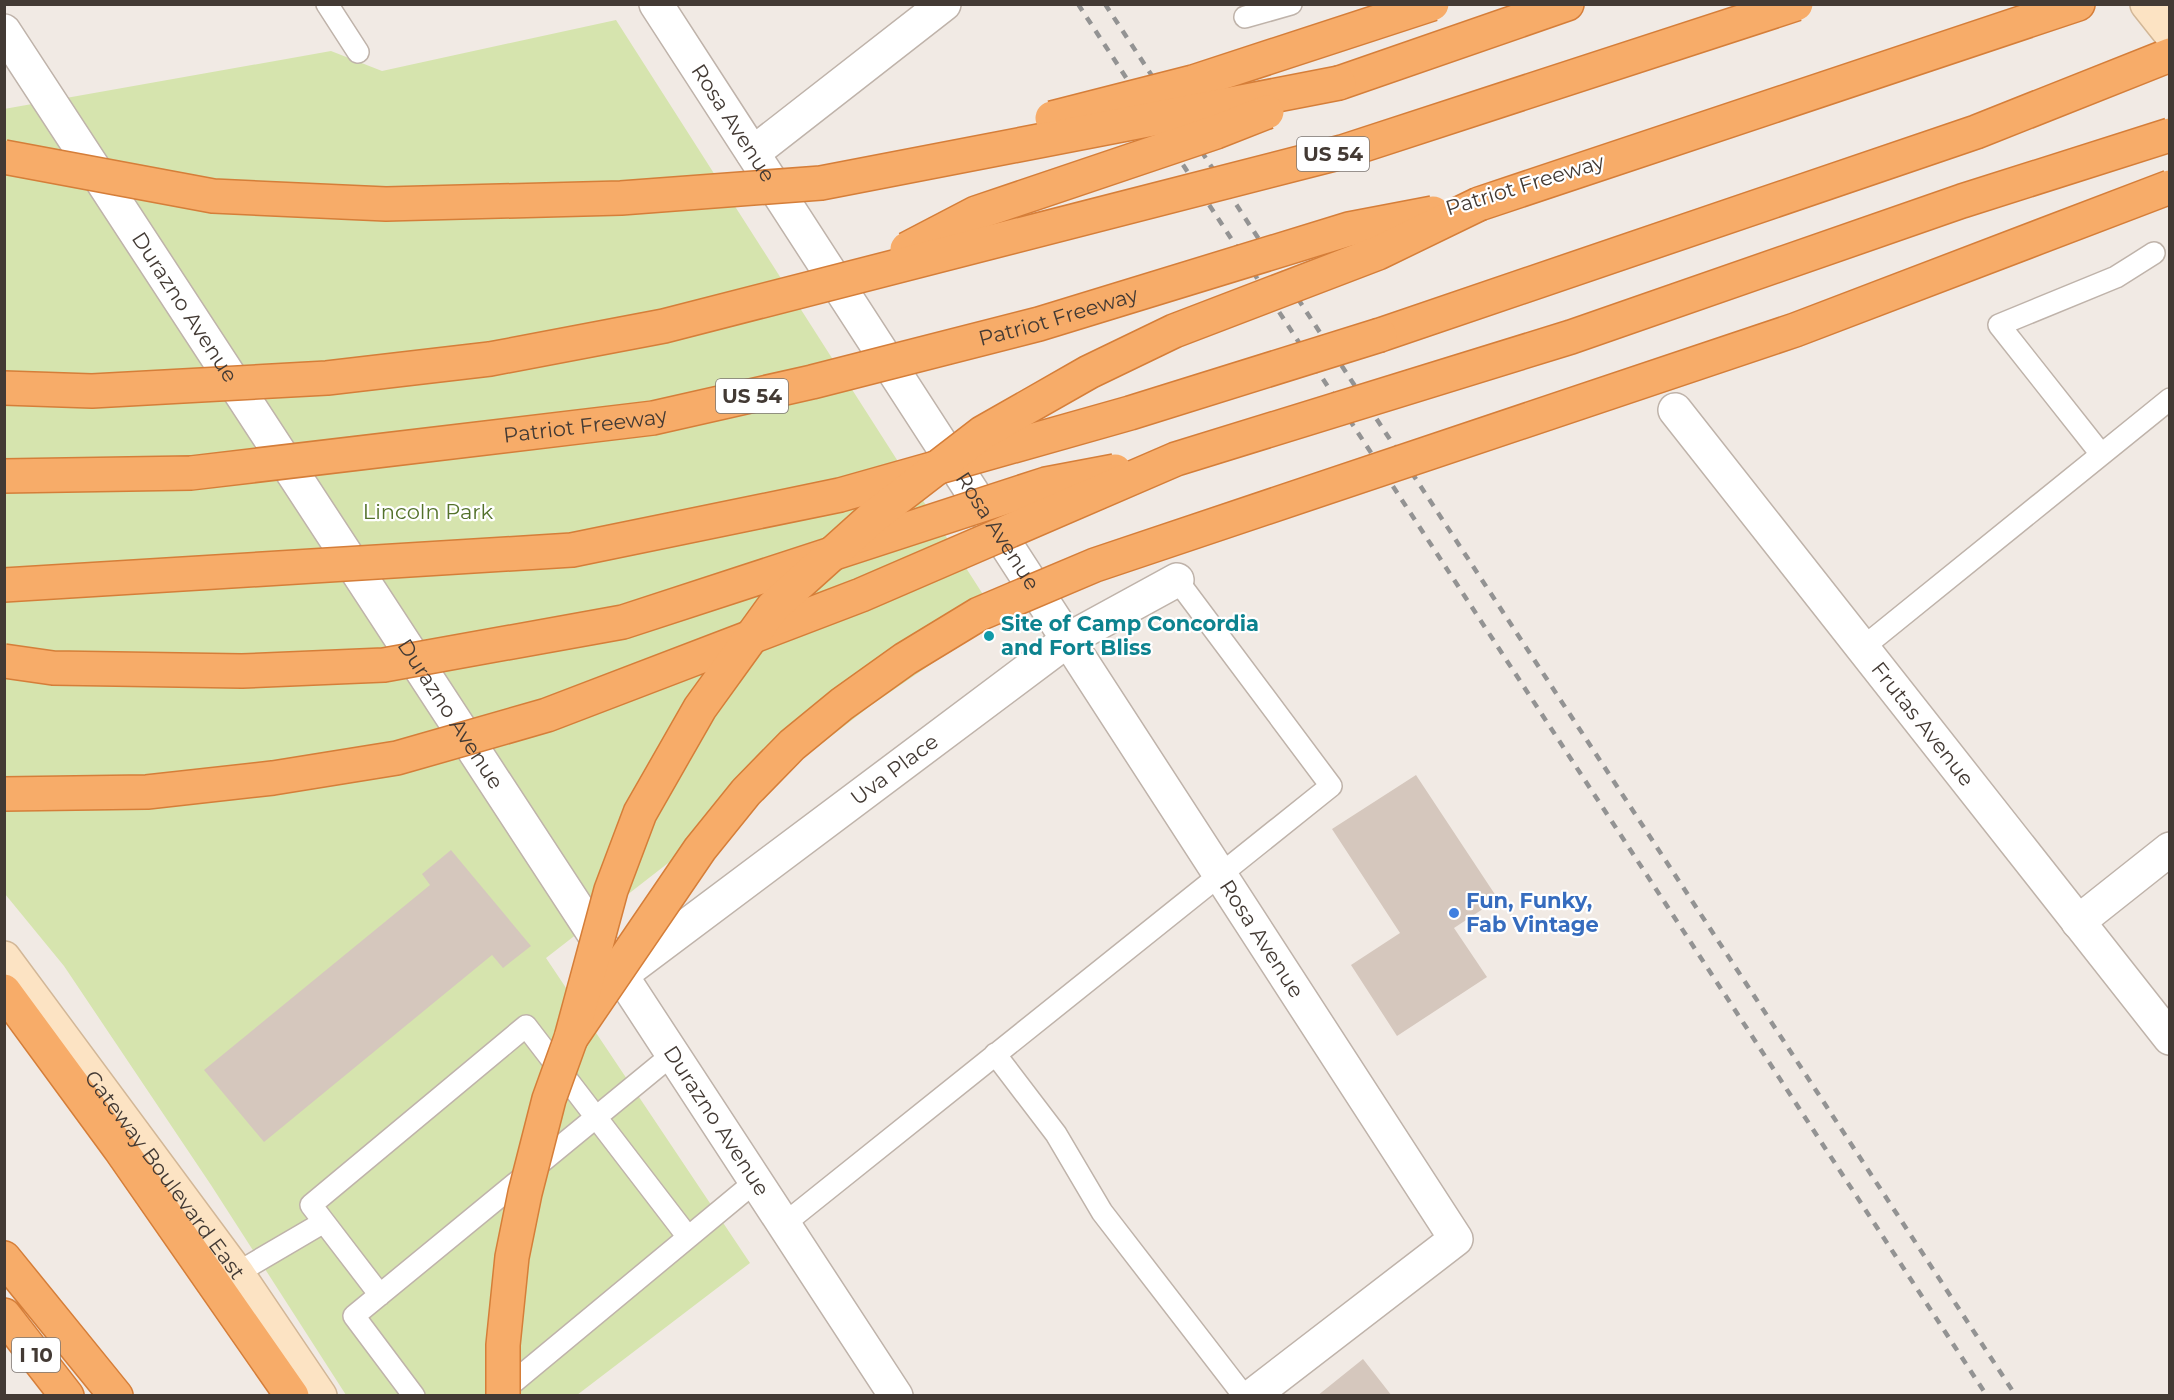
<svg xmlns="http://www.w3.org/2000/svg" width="2174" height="1400" viewBox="0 0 2174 1400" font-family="Montserrat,sans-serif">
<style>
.green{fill:#d6e4ae}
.building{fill:#d5c7bd}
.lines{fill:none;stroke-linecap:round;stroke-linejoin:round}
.service-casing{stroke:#bfb3aa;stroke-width:24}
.minor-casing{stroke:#bfb3aa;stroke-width:36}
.tertiary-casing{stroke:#bfb3aa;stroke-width:36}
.secondary-casing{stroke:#d2b797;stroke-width:36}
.motorway-casing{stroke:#d57e39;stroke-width:36}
.service{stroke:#fff;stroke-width:21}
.minor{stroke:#fff;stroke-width:33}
.tertiary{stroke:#fff;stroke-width:33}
.secondary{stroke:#fce3c3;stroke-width:33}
.motorway{stroke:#f7ac69;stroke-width:33}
.rail{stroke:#939393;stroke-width:4.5;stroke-dasharray:8 8;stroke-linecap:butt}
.motorway-bridge-casing{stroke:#d57e39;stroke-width:36;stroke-linecap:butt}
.motorway-bridge{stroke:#f7ac69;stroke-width:33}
.culture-dot{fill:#0f9aa8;stroke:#fff;stroke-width:2}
.shop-dot{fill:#3f7fe0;stroke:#fff;stroke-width:2}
.labels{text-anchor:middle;stroke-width:4.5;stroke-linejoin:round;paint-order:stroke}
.shield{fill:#fff;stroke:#7b7571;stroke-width:1.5}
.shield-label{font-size:20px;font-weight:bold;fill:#433a34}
.street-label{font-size:21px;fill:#433a34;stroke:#fff}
.park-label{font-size:21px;fill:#53712b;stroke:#fff}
.culture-label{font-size:21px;font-weight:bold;fill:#0d838f;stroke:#fff;text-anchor:start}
.shop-label{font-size:21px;font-weight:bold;fill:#366cbe;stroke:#fff;text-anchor:start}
</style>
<rect width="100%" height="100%" fill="#f1eae4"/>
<!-- green -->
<path class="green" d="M616,20L998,618L870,706L546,958L750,1263L577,1395H346L211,1185L64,966L5,894L4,109L331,51L382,71Z"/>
<!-- building -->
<path class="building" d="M1416,775L1498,899L1454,928L1487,977L1397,1036L1351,965L1400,933L1332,829Z
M451,850L531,946L503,968L492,955L264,1142L204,1070L430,885L422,874Z
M1363,1359L1392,1396H1317Z"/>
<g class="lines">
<defs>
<path id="service" d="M327,4L358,52
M1245,17L1291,4
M2101,454L1999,325L2116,277L2154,253
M1861,649L2170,399
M995,1054L1056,1134L1102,1212L1244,1396
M784,1224L1331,786L1177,580
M237,1273L324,1222
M380,1295L311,1205L526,1026L688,1237
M498,1395L756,1181
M414,1396L354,1316L673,1054"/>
<g id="minor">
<path id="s1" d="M656,4L1456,1239L1252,1396"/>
<path d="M753,153L944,4"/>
<path id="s2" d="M1675,410L2170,1038"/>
<path d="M2078,922L2170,849"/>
<path id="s3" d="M621,975L1069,639L1177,580"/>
</g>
<g id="tertiary">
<path id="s4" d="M4,31L896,1396"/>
</g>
<g id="secondary">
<path d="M2147,4L2170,33"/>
<path id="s5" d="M4,958L237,1273L320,1396"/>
</g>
<path id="motorway" d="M1339,83L1567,4
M1479,204L2078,4
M1380,335L1976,132L2170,55
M4,991L120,1149L292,1396
M4,1258L116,1396
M4,1315L67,1396"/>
</defs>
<!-- service casing -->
<use href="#service" class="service-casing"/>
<!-- minor casing -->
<use href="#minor" class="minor-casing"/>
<!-- tertiary casing -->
<use href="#tertiary" class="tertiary-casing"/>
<!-- secondary casing -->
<use href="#secondary" class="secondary-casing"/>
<!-- motorway casing -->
<use href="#motorway" class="motorway-casing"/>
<!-- service -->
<use href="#service" class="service"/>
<!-- minor -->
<use href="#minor" class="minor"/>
<!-- tertiary -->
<use href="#tertiary" class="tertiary"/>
<!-- secondary -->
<use href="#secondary" class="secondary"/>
<!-- motorway -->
<use href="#motorway" class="motorway"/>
<!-- rail -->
<path class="rail" d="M1078,4L1987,1396
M1105,4L2016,1396"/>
<defs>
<g id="motorway-bridge">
<path d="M1052,118L1193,82L1432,4"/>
<path d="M4,157L213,196L386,204L621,198L821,183L1339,83"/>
<path d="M907,249L976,213L1216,132L1267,112"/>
<path d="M4,388L92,391L327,378L490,359L664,326L1342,152L1796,4"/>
<path id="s6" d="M4,476L191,473L653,418L812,382L1039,324L1349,229L1433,213"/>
<path d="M4,585L572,550L840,495L1130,413L1380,335"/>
<path d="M4,661L53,668L242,671L384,665L623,622L1046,484L1115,471"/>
<path d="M4,794L147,792L273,778L397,758L547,715L861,595L1176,459L1571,337L1962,201L2170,135"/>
<path d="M571,1038L700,849L746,792L792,745L842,704L905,659L979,614L1095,565L1795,330L2170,187"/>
<path d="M503,1396V1345L512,1257L525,1193L549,1099L571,1038L611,890L640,813L700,708L773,607L873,517L982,433L1089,372L1174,331L1378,253L1479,204"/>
</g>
</defs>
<!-- motorway-bridge casing -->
<use href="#motorway-bridge" class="motorway-bridge-casing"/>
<!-- motorway-bridge -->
<use href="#motorway-bridge" class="motorway-bridge"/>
</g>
<!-- markers -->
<circle class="culture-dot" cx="989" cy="636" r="6"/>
<circle class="shop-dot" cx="1454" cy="913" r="6"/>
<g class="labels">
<!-- shield labels -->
<g class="shield">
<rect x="1297" y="137" width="72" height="34" rx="4.5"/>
<rect x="716" y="379" width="72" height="34" rx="4.5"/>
<rect x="12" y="1338" width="48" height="34" rx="4.5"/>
</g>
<g class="shield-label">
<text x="1333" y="161">US 54</text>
<text x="752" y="403">US 54</text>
<text x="36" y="1362">I 10</text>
</g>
<!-- street labels -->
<g class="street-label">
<text dy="7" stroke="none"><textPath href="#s1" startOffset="142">Rosa Avenue</textPath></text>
<text transform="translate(1525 185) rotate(-17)" y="7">Patriot Freeway</text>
<text dy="7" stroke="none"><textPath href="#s4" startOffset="330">Durazno Avenue</textPath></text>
<text dy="7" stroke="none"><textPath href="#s6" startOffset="1070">Patriot Freeway</textPath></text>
<text dy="7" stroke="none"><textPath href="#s6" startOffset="584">Patriot Freeway</textPath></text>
<text dy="7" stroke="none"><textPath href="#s1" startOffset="628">Rosa Avenue</textPath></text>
<text dy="7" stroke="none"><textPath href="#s4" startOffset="816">Durazno Avenue</textPath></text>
<text dy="7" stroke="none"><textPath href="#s2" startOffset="400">Frutas Avenue</textPath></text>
<text dy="7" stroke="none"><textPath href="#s3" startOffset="342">Uva Place</textPath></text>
<text dy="7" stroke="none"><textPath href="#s1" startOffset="1114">Rosa Avenue</textPath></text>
<text dy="7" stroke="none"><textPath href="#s4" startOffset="1302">Durazno Avenue</textPath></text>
<text dy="7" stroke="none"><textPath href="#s5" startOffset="270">Gateway Boulevard East</textPath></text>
</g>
<!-- park labels -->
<g class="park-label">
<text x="428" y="519">Lincoln Park</text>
</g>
<!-- culture labels -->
<g class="culture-label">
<text x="1001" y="631">Site of Camp Concordia<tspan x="1001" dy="24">and Fort Bliss</tspan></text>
</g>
<!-- shop labels -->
<g class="shop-label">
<text x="1466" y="908">Fun, Funky,<tspan x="1466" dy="24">Fab Vintage</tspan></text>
</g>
</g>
<!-- border -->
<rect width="2174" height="1400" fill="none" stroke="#433a34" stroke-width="12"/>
</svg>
